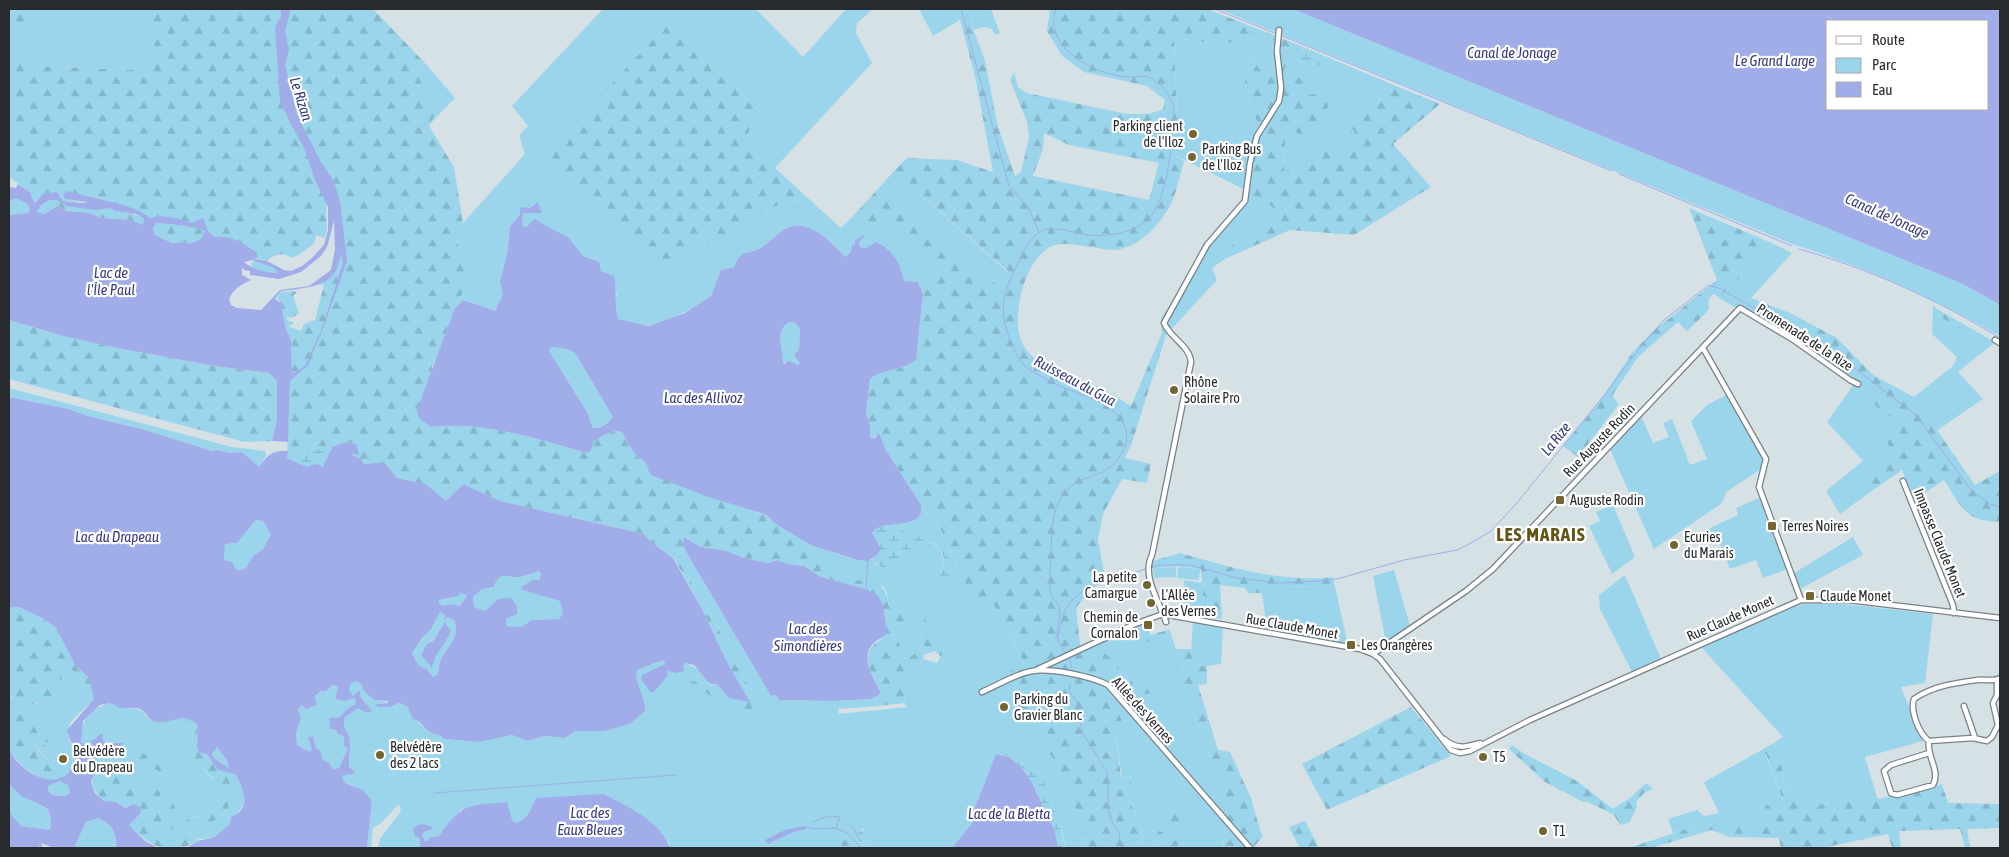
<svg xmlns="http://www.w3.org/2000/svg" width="2009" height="857" viewBox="0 0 2009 857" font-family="'Asap Condensed',sans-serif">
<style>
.green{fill:#9ad5ec;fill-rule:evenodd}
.forest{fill:url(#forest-firs);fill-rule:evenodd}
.wetland{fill:url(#wetland-marsh)}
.water{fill:#a1ade9;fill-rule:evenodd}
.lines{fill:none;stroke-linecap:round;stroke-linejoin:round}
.stream{stroke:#a1ade9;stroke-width:1}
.street-casing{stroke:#788286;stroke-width:7}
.street{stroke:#fff;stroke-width:4.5}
.poi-dot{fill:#736633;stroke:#fff;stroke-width:2}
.labels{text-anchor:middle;stroke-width:4.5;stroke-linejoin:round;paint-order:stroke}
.poi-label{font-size:14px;fill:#272b2d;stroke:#fff;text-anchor:start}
.street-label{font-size:14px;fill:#272b2d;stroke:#fff}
.water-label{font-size:15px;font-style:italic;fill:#363c83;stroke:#fff}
.district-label{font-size:19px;font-weight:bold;letter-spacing:1px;fill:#625316;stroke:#fff}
</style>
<defs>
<pattern id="forest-firs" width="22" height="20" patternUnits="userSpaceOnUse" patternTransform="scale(1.25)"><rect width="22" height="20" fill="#9ad5ec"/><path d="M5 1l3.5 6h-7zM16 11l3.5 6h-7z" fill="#85b7cb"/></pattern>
<pattern id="wetland-marsh" width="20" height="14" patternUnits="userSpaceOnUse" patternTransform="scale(1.25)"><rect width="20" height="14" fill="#9ad5ec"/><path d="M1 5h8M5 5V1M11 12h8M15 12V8" fill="none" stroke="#85b7cb"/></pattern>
</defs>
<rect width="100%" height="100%" fill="#d6e1e6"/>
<!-- green -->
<path class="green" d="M37,9H140L154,34V59L134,70L36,66L14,42Z
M603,9H756L803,57L846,9H873L857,23L856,33L872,63L775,168L770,169L753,151L747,138L752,123L761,113L667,25L705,238L719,252L770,209L786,201L810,200L841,228L851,218L886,226L935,270L923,294L918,282L904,281L866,248L860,247L859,243L864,238L852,245L851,252L845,257C833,243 809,219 789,227C779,231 770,242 761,248C746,256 742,247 734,267L721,270C718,278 716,288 711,295C704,306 662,323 648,325C639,327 627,322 618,319L614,304L617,294L601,271L598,262L583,256L569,238L522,227L523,213H542L538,202L520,215L510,226L507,254L500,281L503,294L495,312L463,300L455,308L474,270L456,242L463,223L525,154L519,135L528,126L512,106Z
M919,9H951L960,20L933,36Z
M973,9H991L1000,33L995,35L992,29L984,27L973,30L972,26Z
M1219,9H1293L1963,284L2000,305V336C1934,298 1865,267 1792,244Z
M1265,37L1272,42L1275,72H1262L1250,54L1245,81L1258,126L1250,153L1285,214L1221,252L1225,259L1212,268L1217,280L1166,335L1162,333L1161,318L1175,297L1206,244L1237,207L1244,197L1245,190L1175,155L1177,117L1174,38L1219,44Z
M1296,44L1389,83L1384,90H1379L1372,82L1380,96L1379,105L1372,106L1367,101L1369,113L1354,128L1356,138L1343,150L1311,152L1284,174L1286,124L1300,135L1306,96L1284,71Z
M425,63L455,98L428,126L416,72Z
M894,171L1009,273L1003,290L878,189Z
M1774,244L1792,253L1740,310L1719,298Z
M255,261L275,268L278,274L268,273L252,269L251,263Z
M1933,306L1937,309V315L1980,339L1986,337L1995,342L1958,372L1983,399L1936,431L1914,397L1953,366L1957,357L1932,334Z
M789,322L795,323L800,329L799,349L796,352L800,363L798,365L783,362C780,349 777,330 789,322Z
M553,346L567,349L575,353L613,417C607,423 602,428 593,428L587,412L549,351L550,348Z
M1857,380L1869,397L1897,418L1899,424L1896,463L1869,485L1873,490L1840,514L1826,491L1863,461L1827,422Z
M9,388L232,447L265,451L266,456L259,467L242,452L230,453L217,450L212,451L145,430L88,416L69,409L9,397Z
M1728,394L1763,456L1761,469L1726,492L1724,499L1721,504L1654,549L1610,449L1641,416L1653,443L1669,437L1663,423L1672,419L1690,465L1707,459L1691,421L1707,405Z
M1761,497L1787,569L1763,578L1756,560L1730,569L1717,537L1708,541L1704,531L1738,515L1736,508Z
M921,505L940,527L968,588L989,600L999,612L1024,664L1009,672L1025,726L1042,741L1067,782L1086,848H1066L1062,831L1053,804L1038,771L1002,751L996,754L973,812V822L952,848H670L668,841L536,799C531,809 528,819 516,823L512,820L461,809L439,836L430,837L429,840L425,841L422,835L425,830L423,823L418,837L420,841V848H378L380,839L401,811L399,804L381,823L373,828L371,848H367L372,801L352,785L345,783L342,776L356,773L349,767C349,761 351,752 349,746C347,736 344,728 344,718L358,707L367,713L369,709L362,699L361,694L353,696L348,689L351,683L356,681L361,684L364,691L379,700H388V702L375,704L390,707L399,703L407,706C410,715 422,727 430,732C435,735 440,734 444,739L479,742L512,735L527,741L545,736L565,738L576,731H605L630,724L645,711C646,697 634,683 637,670L663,660L667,670L685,671L683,665L685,663C702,670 710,678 712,697L755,698L718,628L676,556L685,550L771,696L776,695L779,700L833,701L871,699L879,706L838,709L839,714L907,707L904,703L908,670L922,663L923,659L937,663L942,655L918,613L909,615L889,607L887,593L883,586L858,581L828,569L801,538C812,545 861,566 872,559L876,565H895L903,562C913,528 955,542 940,574L953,580C958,565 940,550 932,539L924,540L913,532H905L901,529L903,523L917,519L921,513ZM864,828L874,839L843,847Z
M1613,505L1635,557L1612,574L1589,526L1600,521L1596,512Z
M256,520L263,521L271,534L263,549L253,556L245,569L236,570L224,560L225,544L237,543Z
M1853,537L1863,555L1800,589L1794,573Z
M1176,567V577L1154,578L1153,568Z
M1178,567L1200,569L1199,580L1177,578Z
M1394,570L1410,626L1386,643L1373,576Z
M539,571L541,575L539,580L522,590L561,601L563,614L559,619L531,620L522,627L506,626V619L498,599L485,611L474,607L472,597L482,589L494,587C499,569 508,579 520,577C526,576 533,573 539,571Z
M1625,575L1661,659L1632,672L1600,609L1599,595Z
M1184,580L1202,583L1205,617L1185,613Z
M1335,586L1349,650L1268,635L1261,587Z
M460,593L467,594L460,606L450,604L445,607L439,604V600L459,596Z
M1834,603L1933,614L1925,683L1901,687L1923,741L1865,757L1877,797L1816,805L1803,797L1790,793C1780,778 1784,778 1781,763C1779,756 1776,750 1774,743L1783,737L1701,647L1779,611L1803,604Z
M440,612L445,615C443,627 438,638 427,644L433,661C438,650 447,643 451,631L444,621L447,617L454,620C461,635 449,645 442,657C439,662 439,668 438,674L433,677L427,669L418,666L412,653C422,639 432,628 440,612Z
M917,619L925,649L905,659L898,640L892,639L893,624H901Z
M1193,620L1223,626L1221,664L1207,666L1197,665L1191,653Z
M1169,629L1176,649V665L1227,803L1223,848H1181L1177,846L1175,840L1169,845L1153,834L1160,848H1143L1142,827L1128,799L1134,794L1130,778L1122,777L1115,732L1120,715L1117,716L1107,700V688L1097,672L1102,663V653L1087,659L1084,655L1124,636L1147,641L1161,638L1170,641L1167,630ZM1130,670L1127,677L1131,680L1134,685L1144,680L1146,682L1123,695L1122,673L1126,674Z
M72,670L87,684H92L94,699C87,708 73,716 69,726C65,741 81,754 71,769L65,763L57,762L52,752L43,743L47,742L29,724L10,709L9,695L12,698L21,699L29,705L49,701L53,686Z
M334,685L338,687L335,699L345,701L353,698L356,700L355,704L346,710L340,717L329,718L330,729L336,730L338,735L340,734L345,737L344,746L349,749L339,768L333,769L329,763L322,759L321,751L316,748L313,736L308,737L312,750L308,751L297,745L296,733L301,718L298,711L302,705L306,709L317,705L315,696L321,691L325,692Z
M110,703C114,704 117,707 121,708C137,710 138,705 150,720L186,718C194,729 193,738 191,752L186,753L228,794V798H224L222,807L210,813L187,819L185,825L174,822L177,813H168L163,817L161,815L157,800L162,794L155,789L131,784L128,779L132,772L131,765L144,769L152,767L143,753L122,762L114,760L95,772L94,759L100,754H114L123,743C111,743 102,742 90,740L94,748L91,750L85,751C74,729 87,709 110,703Z
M30,733H38L44,749L49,753L53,762L51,764L31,740Z
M218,746L227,760L229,768L215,759L212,753Z
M1765,753L1785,806L1767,821L1722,824L1707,822L1673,833L1668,819L1697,810L1704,816L1719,813L1704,782L1735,765L1736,768Z
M226,771L236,775L244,790V804L230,824L213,838L218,833L213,824V821L225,814L234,795Z
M60,781L68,785L70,793L65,796L53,795L48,791V786Z
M9,784L22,797L35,802L48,810L51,821L50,830L21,826L9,812Z
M98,818C115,826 115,830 117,848H77L75,846L86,822Z
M202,825L212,829L211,834L206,835L205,839L172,836L168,840L164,838L166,829L169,827L179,833L184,831L193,834V826Z"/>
<!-- forest -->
<path class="forest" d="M9,9H37L14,42L36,66L134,70L154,58V34L140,9H373L425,63L416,72L436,112L429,126L454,167L463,223L456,242L474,270L455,308L442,348L432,366L431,427C484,421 537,439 587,453L591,451L594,441C603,436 612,429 622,432L634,453L646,463L691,489L768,516L774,523L801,538L828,569L858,581L871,577C883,586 887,591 889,607L909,603V615L918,613L933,627L934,641L944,646L941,657L935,651L924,655L922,663L908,670L904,703L879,706L871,699L881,692C871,673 857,652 882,639L866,589L821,577L804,566L787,564L778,560L768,563L744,558L727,551L701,547L685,537L683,543L685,550L676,556L718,628L755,698V709C740,713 703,692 690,683L694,681L704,686L717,684L729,698L750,702L726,660L703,611L674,558L651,542L644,534L500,501L463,484L446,501L426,484L397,478L384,462L364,464L360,459L352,455L356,444L346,442L332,447L323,467H307L287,458L290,381L292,374L291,340L286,329L281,303L277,299L280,292L294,291L297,293L293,295L299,314L291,318L287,317V320L293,322V325H289L290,327L301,331L304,324L315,320L324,285L319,284C323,279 330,273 331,269C337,250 340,219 326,205L327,229L325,238L316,235L314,244L300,254L292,258C283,252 274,254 267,261C225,252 196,211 150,218C141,210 93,195 80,195C75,194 70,197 65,199L88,202L63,201L57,192L34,202L30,192L9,177ZM917,619L925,649L905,659L898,640L892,639L893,624H901Z
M951,9H973L972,26L985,61L998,127L1015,176L1021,172L1029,137L1027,122L1010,80L1014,72L1018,87L1027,93L1127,114H1149L1163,109L1165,100L1147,86L1084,72L1062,56L1047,31L1050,9H1207L1296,44L1284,71L1303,80L1306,95L1320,94L1329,105L1320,124L1310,126L1306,135H1300L1286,125L1284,173L1311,152L1343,150L1355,138L1354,129L1349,134L1344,131L1345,127L1368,113L1363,105L1367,100L1372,106L1379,104L1380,96L1376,97L1371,92L1372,82L1377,84L1379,90H1384L1389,83L1440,104L1393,144L1431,187L1354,235L1290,230L1225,259L1221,252L1284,214L1245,190L1250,153L1258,126L1245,81L1249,53L1262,72H1275L1272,42L1264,37L1219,44L1174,38L1177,117L1175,155L1184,161C1180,175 1177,191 1171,204C1160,225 1139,248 1114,250C1107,250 1099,248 1092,247C1079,246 1062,241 1050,247C1035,255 1025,277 1021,294C1007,361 1041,362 1092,384C1105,389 1118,398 1131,406L1162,333L1166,335L1132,443L1125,458L1151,464L1147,483L1122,479L1103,514L1098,539L1104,573L1076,608L1080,645L1082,650L1130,629L1145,624L1151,635L1167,630L1170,641L1164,649L1161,647V638L1155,643L1147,641L1137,650L1124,636L1084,655L1087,659L1102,652L1119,663L1118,670L1103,660L1102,663L1105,670L1097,672L1107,688V700L1116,715H1120L1122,725L1115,733L1121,777L1130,778L1134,794L1128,799L1142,827L1143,848H1086L1067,782L1042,741L1025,726L1009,672L1024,663L999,612L989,600L978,601L968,588L940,527L921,505L886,450L879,433L873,439L870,438V425L866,414L870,379C884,368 902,371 916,360L923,294L935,270L886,226L851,218L878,189L1002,289L1009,272L894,171L907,158L957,160L993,172L975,76L960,20ZM1044,133L1069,145L1159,163L1149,200L1033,176L1043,149Z
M667,25L761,113L752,123L747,137L753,151L770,169L775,168L810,200L786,201L770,209L719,252L705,238L670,275L542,157Z
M16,198L28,204L30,210L28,213L9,215V201Z
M50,200H56L66,206L111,208C121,214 133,211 144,219L143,226L131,220L102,218L89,213L67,211L58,206L44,214L36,212L41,205Z
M1689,208L1774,244L1719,298L1714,294L1709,298L1708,311L1687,331L1678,322L1638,357L1612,396L1619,404L1578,457L1563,446L1600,401L1632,353L1652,332L1717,280Z
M156,223C166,223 197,227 205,231L201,239L189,244L184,242L172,243L155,235L153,228Z
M1751,298L1790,313L1837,338L1873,375L1914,397L1975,485L2000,471V522C1964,521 1962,507 1944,480L1914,500L1902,470L1873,490L1869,485L1872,473L1879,470L1885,472L1889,463H1896L1886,439L1899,424L1897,418C1879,416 1867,394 1857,380L1740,310Z
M1937,309L1986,337L1980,339L1970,335L1937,315Z
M9,320L63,336L117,348L215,366L269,373L277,381V419L272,441L245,442L9,379Z
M1180,553C1230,567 1280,583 1333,577L1335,586L1261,587L1262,593H1248L1245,588L1220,585L1222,619L1205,617L1201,569L1177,566L1151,568L1150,564L1156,560Z
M9,607H19L46,620L56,628L75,665L89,678L92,684L88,685L72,670L53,686L61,689L62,693L57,694L58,699L55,701H49L50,705L47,707L39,702L25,706L21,699L18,701L9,695Z
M1176,649H1191V653L1195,655L1197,665L1207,666V684L1198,685L1218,750L1230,752L1251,798L1260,830L1263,836L1253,848L1228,846V848H1223L1227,803L1176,665Z
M1130,670H1134L1135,676L1128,675L1127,677L1131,680L1134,685L1141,681L1142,677L1145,675L1144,680L1152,683L1151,693L1141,695L1135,693L1131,697L1123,695L1114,680L1122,673L1126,674Z
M9,703L10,709L17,708L29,719V724L40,723L42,727V733L47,737L48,742L43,743L52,752L57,762H65L71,769C67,774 62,779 55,780C40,783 14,762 9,748ZM31,733H38L40,736L38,744L46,753L49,754L53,762L51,763C43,756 31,744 31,733Z
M1411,707L1451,756L1327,810L1302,764Z
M186,718L192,719L198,726L197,747L207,754L217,769L226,771L234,795L225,814L213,821V824L218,826V833L213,838L205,839L206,835L211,834L212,829L202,825L193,826V834L184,831L179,833L169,828L166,829L164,838L168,839L172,836L190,837L201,840C169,857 153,849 129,825L140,814L116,802L104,801C84,781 91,772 114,760L122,762L125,755L134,757L143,753L164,766L161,773L152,767L137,771L132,766V772L128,779L131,784L155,789L162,793L158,800L161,815L163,817L164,813H168L172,804L188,806L183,811L177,813L174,822L184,825L187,819L201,816L205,813H210L213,808L222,807L224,798L228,797V794L215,789L213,778L185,753L191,752C193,738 194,729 186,718Z
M1774,743C1776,750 1779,756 1781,763C1784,778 1780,779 1790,793L1803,797L1816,805L1877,797L1878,799L1890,796L1896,798L1942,784L1948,803L2000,804V801V828L1967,829L1970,848H1965L1960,829L1899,831L1901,848H1892L1888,834L1822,848H1781L1779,838L1729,837L1712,830L1651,848H1629L1707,822L1722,824L1767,821L1765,805L1785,806L1766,754L1736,768L1735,765Z
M1512,745L1525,754L1577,781L1613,809L1630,798L1646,783L1653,789L1645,792L1636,802L1637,807L1629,823L1620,825L1614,815L1588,802H1583L1545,782L1509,749Z
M1180,805L1183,807L1184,812L1189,813V819L1186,821L1188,829L1172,834L1168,826L1167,812L1177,808Z
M1305,821L1319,848H1300L1289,827Z
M874,825L877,829L874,839L842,847L840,845L842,841Z
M1159,831L1163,832L1164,841L1169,845L1175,840L1179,843L1177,846L1181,848H1160L1153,834Z"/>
<!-- wetland -->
<path class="wetland" d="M1297,49L1325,60L1319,66L1316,62L1306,63L1305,67L1296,64L1293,59Z
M321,449L327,459L323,467H307L299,464C304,453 310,451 321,449Z
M903,523L901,529L905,532H913L924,540L935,537C942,544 969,584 944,582L940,578C939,570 946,564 943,555C935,533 909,541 903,562L896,565L893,569C884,568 878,567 872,559L877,555L879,545L871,533L876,527Z
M1011,750L1023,764L1032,763C1046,781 1055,807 1061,829C1063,835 1063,842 1066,848H1058L1055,831L1031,781L1022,768L1009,757L996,754L1002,751Z"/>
<!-- water -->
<path class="water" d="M281,9H291L285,31L289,50L285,65L297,115L322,164L334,181L340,202L347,261L322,331L308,365L290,381L288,442L272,441L277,419V381L269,373L215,366L117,348L63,336L9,320V215L28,213L30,210L28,204L16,198L9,201V187L16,188L18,184L30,192L34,202H36L43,194L57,192L63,201L83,203L88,202L65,199L63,194L69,191C92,199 133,203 150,218L161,216L175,218L192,223L203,218L208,231L215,237C231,235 246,244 258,254L255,259L267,261L284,270L291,271L302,266L312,258L324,245L328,230V207L315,180L305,150L291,124L280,101L275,27L281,16ZM50,200H56L66,206L94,210L111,208L115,211L136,214L144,219L143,225L131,220L102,218L89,213L67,211L58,206L44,214L37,212L41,205ZM334,221L335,250L331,270L309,286L280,290L261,310L237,308L231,305L229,299C234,288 241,285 251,280L242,275V267L244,270L250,271V275L279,279L301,272L321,256L327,247ZM156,223C165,223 198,227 205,231L201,239L189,244L184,242L172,243L155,235L153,228ZM341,254L343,262L321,331L305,366L292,374L291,340L286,329L281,303L275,299L281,291C297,289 326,288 335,272C338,267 339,260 341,254ZM252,260L274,268L278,273C265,273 254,270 244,262Z
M1293,9H2000V305L1963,284ZM1828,21H1988V109H1828Z
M538,202L542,213H523L522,226L527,227L534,219L569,238L583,256L599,262L601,271L614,276C617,292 614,305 618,319L648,326L685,313L711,296L721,270L734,267C742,247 746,256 761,248C770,242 779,231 789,227C809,219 833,243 845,257L851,252L852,245L855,244V240L866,234L859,243L860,247L866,248L876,242C892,249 901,264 904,281L918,282L923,294L916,360C902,371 884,368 870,379L866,414L870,425V438L874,439L879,433L886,450L921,505V513L917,519C911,521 904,524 897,524C887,526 879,524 872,533L881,549L877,555L868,561L857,560L811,545L774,523L768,516L761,513L709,497L651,475L646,463L634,453L622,432C612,429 603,436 594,441L591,451L587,453C537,439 484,421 431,427L419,418L417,410L455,308L463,300L495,311L503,294L500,281L507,254L510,226L520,215V207L530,208ZM789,322L795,323L800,329L799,349L794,355L800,363L798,365L789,361L784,364L783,362C783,349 774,332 789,322ZM553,347L567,349L575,353L613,417C608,423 601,429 593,428L587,412L549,351L550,348Z
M9,397L69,409L88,416L145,430L212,451L217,450L230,453L242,452L259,467C268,455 271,450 288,451L287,458L307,467L315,464L323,467L332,447L346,442L356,444L359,453L358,455L353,453L352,455L361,459L364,464L384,462L397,478L426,484L446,501L463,484L500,501L644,534L651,542L673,558L703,611L726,660L750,702L729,698L717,684H710L694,665L685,663L683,666L685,671L675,673L667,670L668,675L655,691L651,693L641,679L642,675L665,664L663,660L637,670C634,683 646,697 645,711L630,724L605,731H576L565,738L545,736L527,741L512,735L479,742L444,739C440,734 435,735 430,732C423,728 421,720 413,719L407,706L399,703L390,707H378L375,704L388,703V700H374L364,691L361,684L356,681L351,683L349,690L353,696L359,690L362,699L372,711L367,713L358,708L344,718C344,729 345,728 349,737C351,744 349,759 349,767L356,773L342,776L345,783L363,790L372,801L367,848H186L201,840L213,838L230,824L231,817C252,809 244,790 236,775L217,769L207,754L199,752L197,747L198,726C185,710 175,723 158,722C149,722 149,716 143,711C135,705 128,710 120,708C117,707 113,704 110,703L100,705L83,721L81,742L84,744L86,751L94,748L90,740H94L100,734H103V741L106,743H124L111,756L106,753L100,754L94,759L95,772L91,782L95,793L104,801L116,802L126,808L134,804L141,808L140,814L129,825L145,841L158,848H117C115,831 115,826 98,818L86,822L75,846L77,848H54L41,843L43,848L39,846L38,848H9V812L21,826L50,830L51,821L48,809L35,802L22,797L9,784V748C16,768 50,791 68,773C70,770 73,767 75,763C78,753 69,739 67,730L94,699L89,678L75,665L56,628L46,620L19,607H9ZM256,520L263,521L271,534L263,549L253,556L245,569L236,570L232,562L224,560L225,544L237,543ZM539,571L541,575L539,580H533L521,587L522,590L560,601L563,614L559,619L531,620L522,627L506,626V619L517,614V606L511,598L498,599L485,611L474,607L473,597L482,589L494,587C499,569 508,579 519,577C526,576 533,573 539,571ZM460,593L467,595L460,606L450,604L445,606L439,604V600L459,596ZM440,612L445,615L443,625L434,640L427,644L421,655L432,668C434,653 446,645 451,631L444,621L447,617L454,620C461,635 449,645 442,657C439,662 439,668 438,674L433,677L427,669L418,665L412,653L423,637L431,629ZM333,685L338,687L335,699L345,701L353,698L356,700L355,704L346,710L340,717L329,718L330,729L336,730L338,735L340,734L344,737V746L348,749L339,768L333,769L329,763L322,759L321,751L316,748L313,736L308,737L312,750L308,751L297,745L296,733L301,718L298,710L302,705L306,709L317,705L315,696L321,691L325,692ZM217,747L227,760L229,768L215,759L212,754ZM60,781L68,785L70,793L65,796L53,795L48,791V786Z
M684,537L701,547L727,551L744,558L768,563L778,560L787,564L804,566L821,577L866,589L878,596L883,605L887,633C883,638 876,640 872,645C860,659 875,680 881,693L871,699L833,701L779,700L776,695L771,696L685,550L683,543Z
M996,754L1009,757L1022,768L1031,781L1055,831L1058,848H952L973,822V812Z
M603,794C628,806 660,821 670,848H420V841L418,837H415L413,829C419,822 424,824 432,827L431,830L425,831L422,835L425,841L429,840L430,837L439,836C463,802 468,806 507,802L512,820L516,823C528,819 531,809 536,798Z
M805,826L806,829L793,832L768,844L765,840L785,830Z"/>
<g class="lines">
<!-- stream -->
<path class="stream" d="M961,9L1009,186L1028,207L1039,232
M1056,9C1042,48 1096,75 1128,77C1134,78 1141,75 1147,77C1158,79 1169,94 1173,104C1176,114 1169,166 1166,179C1163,191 1158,208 1149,218C1134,234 1103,238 1082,234C1072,232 1051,225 1041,231C1030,237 1020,257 1015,269C1003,294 999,311 1009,337C1013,347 1018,359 1025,366C1028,369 1033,371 1037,374C1044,377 1050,382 1057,385C1084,397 1133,405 1126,445C1125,449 1121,453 1119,457C1105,478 1089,473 1072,486C1049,503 1052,535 1051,560C1050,571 1048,582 1051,593C1052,598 1056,601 1058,605C1065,625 1047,634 1067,654
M1215,9L1277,34
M1280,35L1612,171
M1619,174L1792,246
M1799,249C1870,269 1938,300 2000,338
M1150,568L1162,565H1190L1237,578L1280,583L1319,581L1337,579L1404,560L1457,550L1473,542L1491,531L1516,504L1606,393L1634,355L1664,320L1709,285L1721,289L1843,359L1917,416L1971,490L1990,504L2000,507
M866,589L868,561
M1056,637L1059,633C1061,625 1062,615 1067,607C1081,584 1122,577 1146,569
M1069,657L1072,668
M1070,684L1069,691L1077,702L1082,732L1107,772L1109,813L1113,824L1119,832L1121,848
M434,793L676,775
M839,819L836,828L849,834L861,848
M813,822L828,816L840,817V818
M852,826L861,842
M805,827L814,829L836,828"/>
<defs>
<path id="street" d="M1995,340L2000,343
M1703,348L1766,459L1759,487L1801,600
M1903,481L1953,605L1954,613
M1166,622C1160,602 1141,576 1152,555L1191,362C1190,346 1170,338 1164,323L1207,245L1245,201L1250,163L1257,136L1279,101L1281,88L1277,51L1279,30
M1373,654L1466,591L1493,569L1740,308L1792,339L1850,380L1858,384
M1034,671L1135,624L1163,614L1360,649L1373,654L1380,659L1451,750L1460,753L1470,751L1530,720L1801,600H1849L2000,618
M1997,680V695L1993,703L1998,725L1992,737L1987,741L1973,738L1929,741C1919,734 1910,711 1914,699C1932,686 1955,683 1977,680C1985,679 1994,682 2000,678
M982,692C998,685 1015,674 1032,671C1051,668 1091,676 1108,685L1250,848
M1964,706L1975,738
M1444,739C1456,750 1466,747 1480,743
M1929,753L1891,765L1884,771L1891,793L1897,795L1933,785C1941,771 1926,756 1929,741"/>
</defs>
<!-- street casing -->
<use href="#street" class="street-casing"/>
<!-- street -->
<use href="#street" class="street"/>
</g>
<!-- markers -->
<g class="poi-dot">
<circle cx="1193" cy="134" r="5"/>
<circle cx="1192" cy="157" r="5"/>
<circle cx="1174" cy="390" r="5"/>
<rect x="1555" y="495" width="10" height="10" rx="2.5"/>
<rect x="1767" y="521" width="10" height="10" rx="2.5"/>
<circle cx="1674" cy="545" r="5"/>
<circle cx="1147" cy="585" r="5"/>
<rect x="1805" y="591" width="10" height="10" rx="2.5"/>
<circle cx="1151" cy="603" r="5"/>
<rect x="1143" y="620" width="10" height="10" rx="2.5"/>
<rect x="1346" y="640" width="10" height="10" rx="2.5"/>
<circle cx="1004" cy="707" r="5"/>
<circle cx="380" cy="755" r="5"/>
<circle cx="1483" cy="757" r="5"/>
<circle cx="63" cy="759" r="5"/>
<circle cx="1543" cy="831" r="5"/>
</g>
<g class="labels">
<!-- poi labels -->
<g class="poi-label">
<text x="1183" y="131" text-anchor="end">Parking client<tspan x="1183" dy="16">de l'Iloz</tspan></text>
<text x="1202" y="154">Parking Bus<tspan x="1202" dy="16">de l'Iloz</tspan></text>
<text x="1184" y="387">Rhône<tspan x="1184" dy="16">Solaire Pro</tspan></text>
<text x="1570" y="505">Auguste Rodin</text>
<text x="1782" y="531">Terres Noires</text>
<text x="1684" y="542">Ecuries<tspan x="1684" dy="16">du Marais</tspan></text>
<text x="1137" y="582" text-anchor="end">La petite<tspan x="1137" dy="16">Camargue</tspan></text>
<text x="1161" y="600">L'Allée<tspan x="1161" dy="16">des Vernes</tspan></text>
<text x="1820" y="601">Claude Monet</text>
<text x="1138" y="622" text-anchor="end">Chemin de<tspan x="1138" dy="16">Cornalon</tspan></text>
<text x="1361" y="650">Les Orangères</text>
<text x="1014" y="704">Parking du<tspan x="1014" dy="16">Gravier Blanc</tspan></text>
<text x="390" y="752">Belvédère<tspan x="390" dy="16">des 2 lacs</tspan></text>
<text x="73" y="756">Belvédère<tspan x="73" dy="16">du Drapeau</tspan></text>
<text x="1493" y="762">T5</text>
<text x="1553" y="836">T1</text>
</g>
<!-- street labels -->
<g class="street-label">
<text transform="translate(1805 337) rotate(33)" y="5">Promenade de la Rize</text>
<text transform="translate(1599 440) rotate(-46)" y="5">Rue Auguste Rodin</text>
<text transform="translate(1940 543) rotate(68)" y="5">Impasse Claude Monet</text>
<text transform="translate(1730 618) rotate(-24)" y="5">Rue Claude Monet</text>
<text transform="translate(1292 626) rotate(10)" y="5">Rue Claude Monet</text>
<text transform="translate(1143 710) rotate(48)" y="5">Allée des Vernes</text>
</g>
<!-- water labels -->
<g class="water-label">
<text x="1512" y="58">Canal de Jonage</text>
<text x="1775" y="66">Le Grand Large</text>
<text transform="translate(301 99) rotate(73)" y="5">Le Rizan</text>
<text transform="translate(1887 216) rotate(24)" y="5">Canal de Jonage</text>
<text x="111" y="278">Lac de<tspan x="111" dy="17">l'Île Paul</tspan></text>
<text transform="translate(1075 381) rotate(28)" y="5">Ruisseau du Gua</text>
<text x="703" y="403">Lac des Allivoz</text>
<text transform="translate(1556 439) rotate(-51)" y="5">La Rize</text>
<text x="117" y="542">Lac du Drapeau</text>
<text x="808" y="634">Lac des<tspan x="808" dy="17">Simondières</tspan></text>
<text x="590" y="818">Lac des<tspan x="590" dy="17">Eaux Bleues</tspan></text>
<text x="1009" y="819">Lac de la Bletta</text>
</g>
<!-- district labels -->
<g class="district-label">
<text x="1541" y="541">LES MARAIS</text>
</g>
</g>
<!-- border -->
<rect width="2009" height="857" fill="none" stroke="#272b2d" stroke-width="20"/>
<!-- legend -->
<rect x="1826" y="20" width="162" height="90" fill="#ffffff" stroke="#a9aaab"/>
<rect x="1836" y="36" width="25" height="8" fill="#ffffff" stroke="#a9aaab"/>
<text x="1872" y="45" font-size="15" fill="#272b2d">Route</text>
<rect x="1836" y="58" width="25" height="15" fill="#9ad5ec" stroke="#a9aaab"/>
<text x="1872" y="70" font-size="15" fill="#272b2d">Parc</text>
<rect x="1836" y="82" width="25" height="15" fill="#a1ade9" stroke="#a9aaab"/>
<text x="1872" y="95" font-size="15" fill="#272b2d">Eau</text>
</svg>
